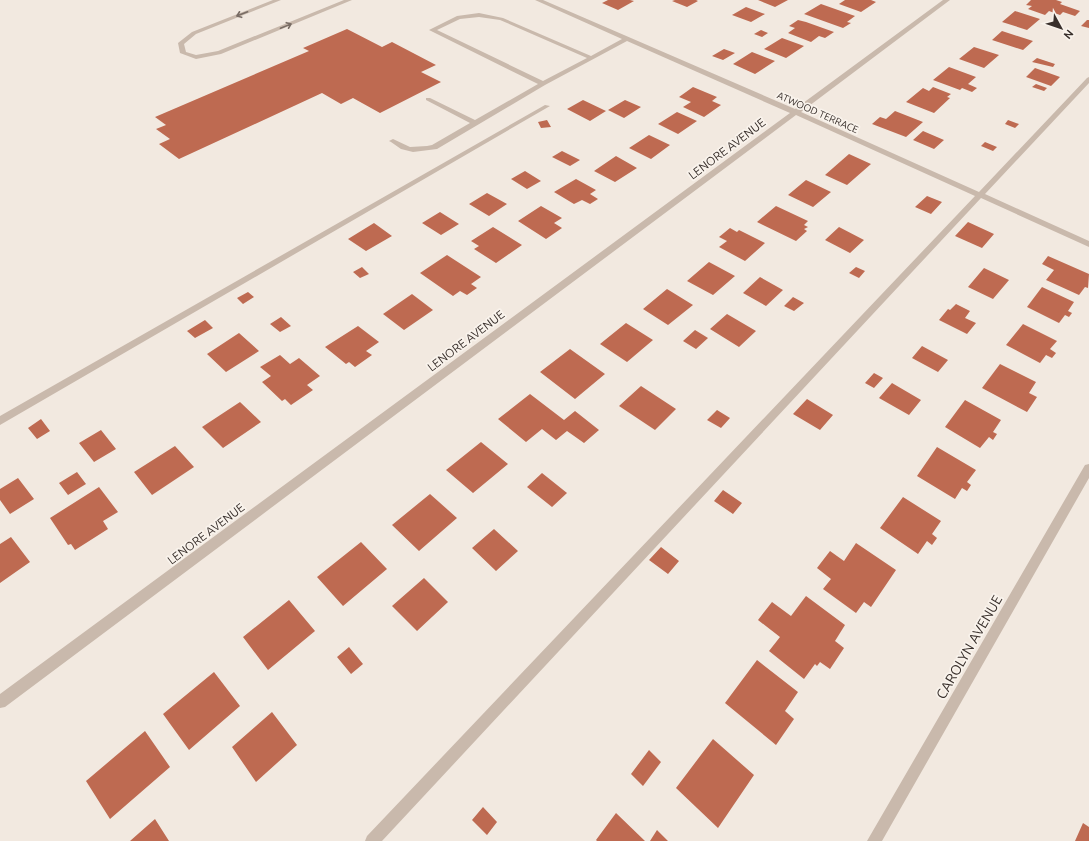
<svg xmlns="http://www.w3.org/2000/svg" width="1089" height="841" viewBox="0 0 1089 841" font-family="Ubuntu,sans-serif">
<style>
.building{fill:#be6a51}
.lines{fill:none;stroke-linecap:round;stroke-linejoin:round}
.minor{fill:#c9b9ac;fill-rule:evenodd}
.oneway{stroke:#796d65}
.labels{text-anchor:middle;stroke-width:3.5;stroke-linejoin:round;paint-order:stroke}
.far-street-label{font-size:10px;fill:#382f2b;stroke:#f9f3ec}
.street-label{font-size:12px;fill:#382f2b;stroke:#f9f3ec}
.near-street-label{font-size:14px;fill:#382f2b;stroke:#f9f3ec}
</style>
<rect width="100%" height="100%" fill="#f2e9e0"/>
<!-- building -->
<path class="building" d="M608,0H630L634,1L618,10L602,3Z
M675,0H696L698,1L687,7L672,1Z
M758,0H788L775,7Z
M845,0H871L876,2L861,12L839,4Z
M1031,0H1056L1062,2L1060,4L1080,11L1075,16L1063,12L1060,15L1049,11L1045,15L1028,9L1032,6L1026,5Z
M821,4L855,16L847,22L851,23L843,28L804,14Z
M746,7L765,14L751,22L732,15Z
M1015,11L1040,19L1027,30L1002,22Z
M798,20L806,22L834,32L825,38L819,36L811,42L788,33L795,28L789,26Z
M1087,20H1089V28L1081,26Z
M347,29L382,47L392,42L436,65L421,72L441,82L380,113L353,98L341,104L322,93L179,159L159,144L170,139L156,129L166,125L155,117L309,51L303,48Z
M761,30L768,33L762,37L754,34Z
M1002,31L1033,41L1023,50L992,40Z
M782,38L804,46L786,58L764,49Z
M974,47L999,55L984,68L959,59Z
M724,49L735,53L723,60L712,56Z
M752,52L775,61L755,74L733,64Z
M1037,58L1055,64L1053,67L1032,62Z
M949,67L976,77L968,84L977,88L972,92L962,88L960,90L933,80Z
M1035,68L1060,77L1051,86L1026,77Z
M1036,84L1047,88L1044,91L1032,87Z
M693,87L717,97L712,101L721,105L704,117L683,107L691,102L679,97Z
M933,87L951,94L947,97L950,98L934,113L906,102L923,88L929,91Z
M583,100L606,111L590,121L567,109Z
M625,100L641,107L624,118L608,110Z
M895,111L923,122L906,137L872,124L880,117L886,119Z
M677,112L697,121L678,134L658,124Z
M547,120L551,127L541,128L538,122Z
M1008,120L1019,124L1015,128L1005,124Z
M923,131L944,140L934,149L913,140Z
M649,135L670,145L651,159L629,148Z
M985,142L997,147L993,151L981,146Z
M562,151L580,160L570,166L552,157Z
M849,154L871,164L847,185L825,175Z
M616,156L637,168L615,182L594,171Z
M525,171L541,181L527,189L511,179Z
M576,179L596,190L590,194L598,199L590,204L582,200L574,204L554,192Z
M806,180L831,192L813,207L788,195Z
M487,193L507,204L489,216L469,204Z
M927,196L942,202L931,214L915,207Z
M541,206L562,218L554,223L562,228L546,239L518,221Z
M776,206L808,221L804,225L808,227L804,229L807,231L796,241L757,222Z
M440,212L459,224L441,235L422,223Z
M968,222L994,234L982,248L955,236Z
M374,223L392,236L366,251L348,239Z
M493,227L522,245L496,263L474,249L479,246L471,241Z
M839,227L864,240L850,253L825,240Z
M730,228L737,232L739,230L765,243L745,261L719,247L727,241L719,237Z
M447,255L481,277L471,284L477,288L467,295L460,291L453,296L420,273Z
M1048,256L1089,274L1088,288L1085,287L1079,295L1046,280L1054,270L1042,264Z
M709,262L735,276L713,295L687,281Z
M362,267L369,274L360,278L353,272Z
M856,267L865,271L859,278L849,273Z
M984,268L1009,280L993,299L968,287Z
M760,277L783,290L766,306L743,293Z
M1042,287L1074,302L1068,311L1072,313L1069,317L1065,315L1059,323L1027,307Z
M667,289L693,305L668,325L643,309Z
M248,292L254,297L243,304L237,298Z
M412,294L433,310L404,330L383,314Z
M793,297L804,303L794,311L784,306Z
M956,304L970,311L965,318L976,323L967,334L939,320L948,309L950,310Z
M727,314L756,331L739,347L710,329Z
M281,317L291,326L280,332L270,324Z
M205,320L213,328L195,338L187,331Z
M626,323L653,340L627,362L600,344Z
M1023,324L1057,341L1050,349L1056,353L1052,358L1046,355L1040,363L1006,345Z
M358,326L379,342L366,351L372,355L355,367L349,362L346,364L325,347Z
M695,330L708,338L696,349L683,341Z
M239,333L259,351L226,372L207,354Z
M922,346L948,360L938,372L912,358Z
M570,349L605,374L575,399L540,372Z
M280,355L290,364L299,358L320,376L307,385L313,390L291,405L285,399L282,401L262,382L271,376L260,367Z
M1000,364L1036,382L1029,393L1037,397L1027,412L982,388Z
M874,373L883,378L874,388L865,383Z
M892,383L921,400L909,415L879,398Z
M641,386L676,409L655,430L619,406Z
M530,394L564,420L575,411L599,430L584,443L567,431L556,440L542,429L526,442L498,419Z
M807,399L833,415L820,430L793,414Z
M965,400L1001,420L993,432L997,434L993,440L989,437L980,448L945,427Z
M240,402L261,422L223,448L202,427Z
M717,410L730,418L721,428L707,420Z
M41,419L50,431L37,439L28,428Z
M101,430L116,449L94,462L79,443Z
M481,442L508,464L473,493L446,470Z
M175,446L194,467L152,495L134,472Z
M937,447L976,470L967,482L971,485L967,491L962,488L955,499L917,476Z
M77,472L86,484L68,495L59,483Z
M542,473L567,493L552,507L527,487Z
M18,478L34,499L10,514L0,500V489Z
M99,487L118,512L103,521L108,529L75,550L71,544L68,545L50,518Z
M723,490L742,503L733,514L714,501Z
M430,494L457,518L419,551L392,525Z
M903,497L941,521L932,534L937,538L932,545L927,541L918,554L880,528Z
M494,529L518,551L496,571L472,548Z
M11,537L30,562L0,583V544Z
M361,542L387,569L343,606L317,577Z
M856,543L896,570L871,607L864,602L856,613L823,589L831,579L817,568L830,551L844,561Z
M661,547L679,561L668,574L649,560Z
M424,578L448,602L417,631L392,606Z
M806,596L845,625L835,641L844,648L830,669L820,662L817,666L815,664L804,679L769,651L780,637L758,620L772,602L791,616Z
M289,600L315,631L268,670L243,637Z
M349,647L363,664L351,674L337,657Z
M757,660L798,692L785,711L794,719L776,745L725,703Z
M214,672L240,706L189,750L163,714Z
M272,712L297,745L256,782L232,747Z
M145,731L170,767L110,819L86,781Z
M713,739L754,775L718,828L676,788Z
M649,750L661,762L643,786L631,774Z
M483,807L497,822L487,835L472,820Z
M616,813L645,841H597L596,840Z
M155,819L169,841H130Z
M1083,823L1089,827V841H1075Z
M657,830L668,841H650Z"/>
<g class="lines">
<!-- minor -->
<path class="minor" d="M273,0H281L196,34L184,44L186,52L196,55L218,51L344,0H352L221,54L196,59L180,53L178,43L192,32Z
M535,0H543L795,109L943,0H950L801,112L979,192L1087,78L1089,77V83L985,194L1089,241V247L981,198L382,841H365L367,836L975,196L796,115L5,707L0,708V694L790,113L627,41L545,85L437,149L413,152L401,149L391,142L389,141L393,139L410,147L427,146L432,145L470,123L426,100V98H430L475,120L538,84L429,30L457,16L479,13L503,18L591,56L622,39ZM479,17L500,20L587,58L543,81L437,30L460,19Z
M545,105L550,106L0,425V416Z
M1089,464V478L882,841H867L1085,465Z"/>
</g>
<!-- one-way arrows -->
<defs><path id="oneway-shaft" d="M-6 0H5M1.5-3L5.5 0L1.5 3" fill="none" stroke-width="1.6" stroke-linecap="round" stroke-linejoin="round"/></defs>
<g class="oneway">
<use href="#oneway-shaft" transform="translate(242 14) rotate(159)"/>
<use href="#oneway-shaft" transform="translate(286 26) rotate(-22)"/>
</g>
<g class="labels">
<!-- far-street labels -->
<g class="far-street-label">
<text transform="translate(818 112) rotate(24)" y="4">ATWOOD TERRACE</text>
</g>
<!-- street labels -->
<g class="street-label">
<text transform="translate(727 149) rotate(-37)" y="4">LENORE AVENUE</text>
<text transform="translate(466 341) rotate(-37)" y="4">LENORE AVENUE</text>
<text transform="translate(206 534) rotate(-37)" y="4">LENORE AVENUE</text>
</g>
<!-- near-street labels -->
<g class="near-street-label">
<text transform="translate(969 647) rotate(-60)" y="5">CAROLYN AVENUE</text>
</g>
</g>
<!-- north arrow -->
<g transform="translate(1061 28) rotate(130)" stroke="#f9f3ec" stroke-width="3" paint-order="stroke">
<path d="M0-3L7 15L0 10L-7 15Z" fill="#382f2b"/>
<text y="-6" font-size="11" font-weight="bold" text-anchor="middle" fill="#382f2b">N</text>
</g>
</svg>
